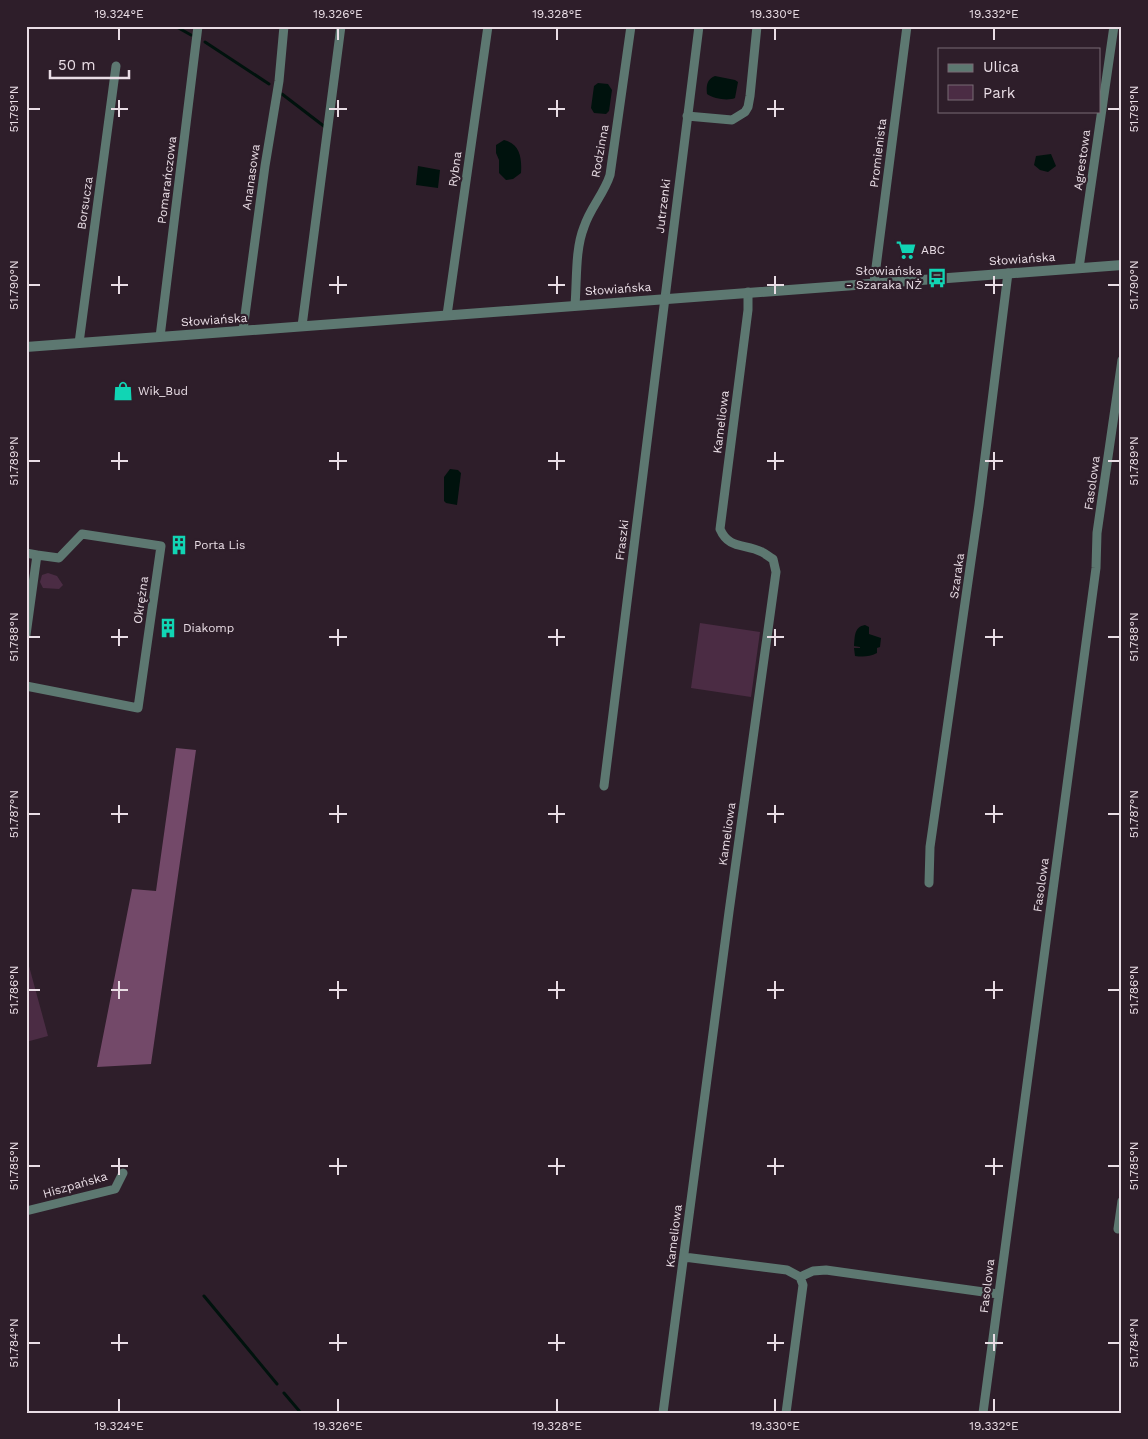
<svg xmlns="http://www.w3.org/2000/svg" width="1148" height="1439" viewBox="0 0 1148 1439" font-family="'Work Sans',sans-serif">
<style>
.green{fill:#4b2c44}
.forest{fill:#734969}
.water{fill:#00120d}
.lines{fill:none;stroke-linecap:round;stroke-linejoin:round}
.stream{stroke:#00120d;stroke-width:3}
.minor{stroke:#5d7871;stroke-width:9}
.tertiary{stroke:#5d7871;stroke-width:10}
.ticks{fill:none;stroke:#e9dde5;stroke-width:2}
.labels{text-anchor:middle;stroke-width:4.5;stroke-linejoin:round;paint-order:stroke}
.street-label{font-size:12px;fill:#e9dde5;stroke:#2e1e2a}
.poi-label{font-size:12px;fill:#e9dde5;stroke:#2e1e2a;text-anchor:start}
.neatline{fill:none;stroke:#e9dde5;stroke-width:2}
.ticks-label{font-size:12px;text-anchor:middle;fill:#e9dde5}
</style>
<rect width="100%" height="100%" fill="#2e1e2a"/>
<!-- green -->
<path class="green" d="M48,573L57,576L63,585L59,589L43,588L40,582L42,575Z
M700,623L760,632L751,697L691,688Z
M26,955L48,1036L26,1042Z"/>
<!-- forest -->
<path class="forest" d="M176,748L196,750L151,1064L97,1067L132,889L156,891Z"/>
<!-- water -->
<path class="water" d="M715,76L735,80L738,82L735,98C728,101 714,99 707,94C706,86 707,79 715,76Z
M598,83L608,84L612,90L609,111L606,114L594,113L591,108L594,86Z
M504,140C520,144 522,158 521,173L513,179L506,180L499,173V160L496,153V145Z
M1051,154L1056,166L1048,172L1040,170L1034,165L1036,156Z
M418,166L440,170L438,188L416,185Z
M450,469L458,470L461,473L457,505L446,503L444,501V477Z
M865,625L869,627V634L881,638L880,647L877,648V653C869,657 863,657 855,656L854,648H860V647L854,646C855,636 854,627 865,625Z"/>
<g class="lines">
<!-- stream -->
<path class="stream" d="M175,26L191,35
M205,42L269,84
M282,94L325,127
M204,1296L277,1384
M284,1393L301,1413"/>
<!-- minor -->
<path class="minor" d="M687,116L732,120L745,112L748,107L750,96L757,26
M1079,268L1114,26
M874,283L907,26
M575,305C577,281 575,249 584,227C590,208 604,194 610,175L631,26
M447,315L488,26
M302,326L341,26
M243,330L265,166L279,81L284,26
M160,337L198,26
M79,343L116,66
M26,553L37,555L26,635
M26,686L138,708L161,546L82,534L59,558L37,555
M604,786L699,26
M929,883L930,847L979,505L1008,273
M26,1211L115,1189L123,1173
M1118,1229L1122,1201
M684,1257L787,1270L800,1277L803,1285L786,1413
M800,1277L813,1271L826,1270L998,1294
M663,1413L729,912L776,572L773,559C769,557 766,554 762,552C745,543 729,550 720,529L748,310V292
M983,1413L1096,568L1097,533L1122,360"/>
<!-- tertiary -->
<path class="tertiary" d="M26,347L1122,265"/>
</g>
<!-- ticks -->
<path class="ticks" d="M119,28V40M338,28V40M557,28V40M775,28V40M994,28V40M119,100V117M338,100V117M557,100V117M775,100V117M28,109H40M111,109H128M329,109H347M548,109H565M767,109H784M1108,109H1120M119,276V294M338,276V294M557,276V294M775,276V294M994,276V294M28,285H40M111,285H128M329,285H347M548,285H565M767,285H784M985,285H1003M1108,285H1120M119,452V470M338,452V470M557,452V470M775,452V470M994,452V470M28,461H40M111,461H128M329,461H347M548,461H565M767,461H784M985,461H1003M1108,461H1120M119,629V646M338,629V646M557,629V646M775,629V646M994,629V646M28,637H40M111,637H128M329,637H347M548,637H565M767,637H784M985,637H1003M1108,637H1120M119,805V823M338,805V823M557,805V823M775,805V823M994,805V823M28,814H40M111,814H128M329,814H347M548,814H565M767,814H784M985,814H1003M1108,814H1120M119,981V999M338,981V999M557,981V999M775,981V999M994,981V999M28,990H40M111,990H128M329,990H347M548,990H565M767,990H784M985,990H1003M1108,990H1120M119,1158V1175M338,1158V1175M557,1158V1175M775,1158V1175M994,1158V1175M28,1166H40M111,1166H128M329,1166H347M548,1166H565M767,1166H784M985,1166H1003M1108,1166H1120M119,1334V1351M338,1334V1351M557,1334V1351M775,1334V1351M994,1334V1351M28,1343H40M111,1343H128M329,1343H347M548,1343H565M767,1343H784M985,1343H1003M1108,1343H1120M119,1399V1412M338,1399V1412M557,1399V1412M775,1399V1412M994,1399V1412"/>
<!-- icons -->
<defs>
<symbol id="supermarket-bare" viewBox="-9 -9 18 18"><path d="M-6-5.5h2.5l.6 2H6L4.5 2H-2.5L-4.4-4H-6ZM-1.5 3.2a1.3 1.3 0 1 0 .1 0ZM3 3.2a1.3 1.3 0 1 0 .1 0Z" fill="#11d5b4" stroke="#2e1e2a" stroke-width="2.5" paint-order="stroke"/></symbol>
<symbol id="bus-bare" viewBox="-9 -9 18 18"><path d="M-5-6H5V4H4V6H2V4H-2V6H-4V4H-5ZM-3.5-4V0h7V-4ZM-3.5 1.2v1.5H-2V1.2ZM2 1.2v1.5H3.5V1.2Z" fill="#11d5b4" stroke="#2e1e2a" stroke-width="2.5" paint-order="stroke"/></symbol>
<symbol id="shop-bare" viewBox="-9 -9 18 18"><path d="M-5-2.5h2.3a2.7 3.5 0 0 1 5.4 0H5L5.5 6h-11ZM-1.5-2.5h3a1.5 2.3 0 0 0-3 0Z" fill="#11d5b4" stroke="#2e1e2a" stroke-width="2.5" paint-order="stroke"/></symbol>
<symbol id="building-bare" viewBox="-9 -9 18 18"><path d="M-4-6H4V6H1V3H-1V6H-4ZM-2.5-4.3h1.7v1.8h-1.7ZM.8-4.3h1.7v1.8H.8ZM-2.5-1h1.7V.8h-1.7ZM.8-1h1.7V.8H.8Z" fill="#11d5b4" stroke="#2e1e2a" stroke-width="2.5" paint-order="stroke"/></symbol>
</defs>
<g fill-rule="evenodd">
<use href="#supermarket-bare" x="892" y="236" width="28" height="28"/>
<use href="#bus-bare" x="923" y="264" width="28" height="28"/>
<use href="#shop-bare" x="109" y="377" width="28" height="28"/>
<use href="#building-bare" x="165" y="531" width="28" height="28"/>
<use href="#building-bare" x="154" y="614" width="28" height="28"/>
</g>
<g class="labels">
<!-- street labels -->
<g class="street-label">
<text transform="translate(600 151) rotate(-80)" y="4">Rodzinna</text>
<text transform="translate(878 153) rotate(-83)" y="4">Promienista</text>
<text transform="translate(1082 160) rotate(-82)" y="4">Agrestowa</text>
<text transform="translate(455 169) rotate(-82)" y="4">Rybna</text>
<text transform="translate(251 177) rotate(-82)" y="4">Ananasowa</text>
<text transform="translate(167 180) rotate(-83)" y="4">Pomarańczowa</text>
<text transform="translate(85 203) rotate(-82)" y="4">Borsucza</text>
<text transform="translate(663 206) rotate(-83)" y="4">Jutrzenki</text>
<text transform="translate(1022 259) rotate(-4)" y="4">Słowiańska</text>
<text transform="translate(618 289) rotate(-4)" y="4">Słowiańska</text>
<text transform="translate(214 320) rotate(-4)" y="4">Słowiańska</text>
<text transform="translate(721 422) rotate(-83)" y="4">Kameliowa</text>
<text transform="translate(1092 483) rotate(-82)" y="4">Fasolowa</text>
<text transform="translate(622 540) rotate(-83)" y="4">Fraszki</text>
<text transform="translate(957 576) rotate(-82)" y="4">Szaraka</text>
<text transform="translate(141 600) rotate(-82)" y="4">Okrężna</text>
<text transform="translate(727 834) rotate(-82)" y="4">Kameliowa</text>
<text transform="translate(1041 885) rotate(-82)" y="4">Fasolowa</text>
<text transform="translate(75 1185) rotate(-16)" y="4">Hiszpańska</text>
<text transform="translate(674 1236) rotate(-83)" y="4">Kameliowa</text>
<text transform="translate(987 1286) rotate(-83)" y="4">Fasolowa</text>
</g>
<!-- poi labels -->
<g class="poi-label">
<text x="921" y="254">ABC</text>
<text x="922" y="275" text-anchor="end">Słowiańska<tspan x="922" dy="14">- Szaraka NŻ</tspan></text>
<text x="138" y="395">Wik_Bud</text>
<text x="194" y="549">Porta Lis</text>
<text x="183" y="632">Diakomp</text>
</g>
</g>
<!-- border -->
<rect width="1148" height="1439" fill="none" stroke="#2e1e2a" stroke-width="55"/>
<!-- legend -->
<rect x="938" y="48" width="162" height="65" fill="#2e1e2a" stroke="#796a75"/>
<rect x="948" y="64" width="25" height="8" fill="#5d7871" stroke="#796a75"/>
<text x="983" y="72" font-size="15" fill="#e9dde5">Ulica</text>
<rect x="948" y="85" width="25" height="15" fill="#4b2c44" stroke="#796a75"/>
<text x="983" y="98" font-size="15" fill="#e9dde5">Park</text>
<!-- scale -->
<path d="M50 70v8h79v-8" fill="none" stroke="#e9dde5" stroke-width="2.5"/>
<text x="58" y="70" font-size="15" fill="#e9dde5" stroke="#2e1e2a" stroke-width="4" paint-order="stroke">50 m</text>
<rect x="28" y="28" width="1092" height="1384" class="neatline"/>
<g class="ticks-label">
<text x="119" y="18">19.324°E</text>
<text x="338" y="18">19.326°E</text>
<text x="557" y="18">19.328°E</text>
<text x="775" y="18">19.330°E</text>
<text x="994" y="18">19.332°E</text>
<text transform="translate(14 109) rotate(-90)" y="4">51.791°N</text>
<text transform="translate(1134 109) rotate(-90)" y="4">51.791°N</text>
<text transform="translate(14 285) rotate(-90)" y="4">51.790°N</text>
<text transform="translate(1134 285) rotate(-90)" y="4">51.790°N</text>
<text transform="translate(14 461) rotate(-90)" y="4">51.789°N</text>
<text transform="translate(1134 461) rotate(-90)" y="4">51.789°N</text>
<text transform="translate(14 637) rotate(-90)" y="4">51.788°N</text>
<text transform="translate(1134 637) rotate(-90)" y="4">51.788°N</text>
<text transform="translate(14 814) rotate(-90)" y="4">51.787°N</text>
<text transform="translate(1134 814) rotate(-90)" y="4">51.787°N</text>
<text transform="translate(14 990) rotate(-90)" y="4">51.786°N</text>
<text transform="translate(1134 990) rotate(-90)" y="4">51.786°N</text>
<text transform="translate(14 1166) rotate(-90)" y="4">51.785°N</text>
<text transform="translate(1134 1166) rotate(-90)" y="4">51.785°N</text>
<text transform="translate(14 1343) rotate(-90)" y="4">51.784°N</text>
<text transform="translate(1134 1343) rotate(-90)" y="4">51.784°N</text>
<text x="119" y="1430">19.324°E</text>
<text x="338" y="1430">19.326°E</text>
<text x="557" y="1430">19.328°E</text>
<text x="775" y="1430">19.330°E</text>
<text x="994" y="1430">19.332°E</text>
</g>
</svg>
